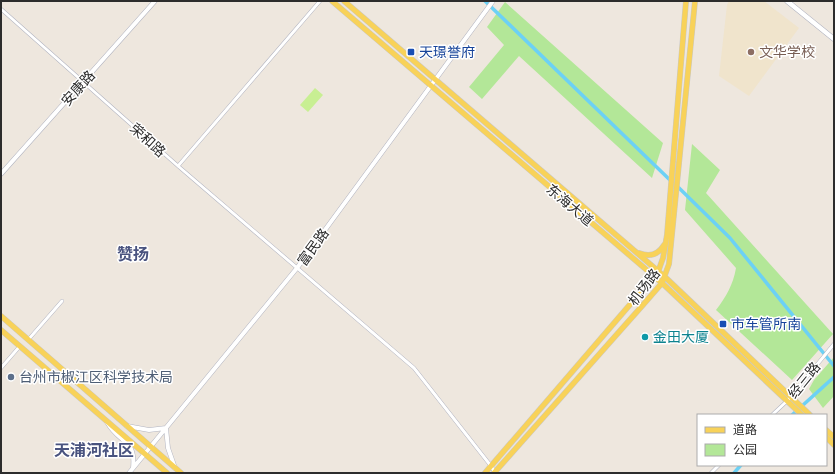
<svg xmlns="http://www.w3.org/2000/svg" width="835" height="474" viewBox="0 0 835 474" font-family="'IBM Plex Sans','Noto Sans SC',sans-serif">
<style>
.education{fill:#f0e4cc}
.green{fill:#b3e798}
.pitch{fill:#c8ef93}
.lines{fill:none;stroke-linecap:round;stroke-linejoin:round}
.canal{stroke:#6cd1f5;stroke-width:3.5}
.minor-casing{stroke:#b2b4c0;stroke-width:4}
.tertiary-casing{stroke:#b2b4c0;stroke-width:5}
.secondary-casing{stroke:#b2b4c0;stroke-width:5.5}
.primary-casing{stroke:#c8c8c8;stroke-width:6}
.minor{stroke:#fff;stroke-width:3}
.tertiary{stroke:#fff;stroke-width:4}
.secondary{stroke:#fff;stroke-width:4.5}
.primary{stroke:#f8d259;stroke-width:5}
.transit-dot{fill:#1a4fb4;stroke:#fff;stroke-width:1.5}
.education-dot{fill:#8d6e63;stroke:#fff;stroke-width:1.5}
.culture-dot{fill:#0f9aa8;stroke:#fff;stroke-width:1.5}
.service-dot{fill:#5c6f8a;stroke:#fff;stroke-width:1.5}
.labels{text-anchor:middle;stroke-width:3;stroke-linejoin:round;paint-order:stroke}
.transit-label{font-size:14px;fill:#164399;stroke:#fff;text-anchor:start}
.education-label{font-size:14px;fill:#785e54;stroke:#fff;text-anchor:start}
.street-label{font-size:14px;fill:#2c2c2c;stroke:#fff}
.culture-label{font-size:14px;fill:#0d838f;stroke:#fff;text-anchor:start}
.service-label{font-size:14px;fill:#4e5e75;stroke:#fff;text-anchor:start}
.quarter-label{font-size:16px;font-weight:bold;fill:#49537f;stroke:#fff}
</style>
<rect width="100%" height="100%" fill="#eee7de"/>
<!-- education -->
<path class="education" d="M729,1H764L799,28L749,96L719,76L727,5Z"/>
<!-- green -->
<path class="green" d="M505,2L663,143L652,178L519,56L482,99L469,87L504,45L487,27Z
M692,144L720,170L706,193L833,334L792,380L716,310C726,297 733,285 736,268L685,210Z
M834,357V396L823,408L809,389L814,380Z"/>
<!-- pitch -->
<path class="pitch" d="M315,88L323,95L308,112L300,105Z"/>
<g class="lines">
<!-- canal -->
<path class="canal" d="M485,1L671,181
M676,185L730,238L834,366
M792,415L834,377
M734,473L741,465"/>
<defs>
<path id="minor" d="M1,9L178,166L414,368L491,466L495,473
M178,166L320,1
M28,340L62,301
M1,368L20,346
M772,415L787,401L834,344
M711,473L719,465"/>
<path id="tertiary" d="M1,174L155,1
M107,422C120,445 136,438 133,468
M127,426L149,430L166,428L168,448L175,468
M129,473L297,268L493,1"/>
<path id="secondary" d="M787,1L834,39"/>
<path id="primary" d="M332,1L662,283L802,415
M344,1L665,277L810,415
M639,253C649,257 658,255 664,245
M1,316L181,473
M1,330L167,473
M826,430L834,437
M826,437L834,445
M485,473L658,272L663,258L667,235L686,1
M494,473L642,306L662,283L669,264L695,1"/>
</defs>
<!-- minor casing -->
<use href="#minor" class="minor-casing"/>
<!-- tertiary casing -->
<use href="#tertiary" class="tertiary-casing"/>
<!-- secondary casing -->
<use href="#secondary" class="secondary-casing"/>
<!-- primary casing -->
<use href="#primary" class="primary-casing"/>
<!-- minor -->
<use href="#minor" class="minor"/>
<!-- tertiary -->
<use href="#tertiary" class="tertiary"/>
<!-- secondary -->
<use href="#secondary" class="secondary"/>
<!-- primary -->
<use href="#primary" class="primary"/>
</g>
<!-- markers -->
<g class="transit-dot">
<rect x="407" y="48" width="8" height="8" rx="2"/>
<rect x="719" y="320" width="8" height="8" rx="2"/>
</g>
<circle class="education-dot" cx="751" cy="52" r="4"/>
<circle class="culture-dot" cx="645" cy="337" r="4"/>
<circle class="service-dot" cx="11" cy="377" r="4"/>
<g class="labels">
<!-- transit labels -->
<g class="transit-label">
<text x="419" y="57">天璟誉府</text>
<text x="731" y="329">市车管所南</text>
</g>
<!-- education labels -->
<g class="education-label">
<text x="759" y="57">文华学校</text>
</g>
<!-- street labels -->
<g class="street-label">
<text transform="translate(78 88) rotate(-48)" y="5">安康路</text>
<text transform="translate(148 140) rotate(42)" y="5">荣和路</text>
<text transform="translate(570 205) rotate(40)" y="5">东海大道</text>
<text transform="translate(313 247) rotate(-54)" y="5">富民路</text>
<text transform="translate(644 287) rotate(-53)" y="5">机场路</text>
<text transform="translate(804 380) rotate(-51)" y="5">经三路</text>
</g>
<!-- culture labels -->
<g class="culture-label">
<text x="653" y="342">金田大厦</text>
</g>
<!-- service labels -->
<g class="service-label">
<text x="19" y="382">台州市椒江区科学技术局</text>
</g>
<!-- quarter labels -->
<g class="quarter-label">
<text x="133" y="260">赞扬</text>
<text x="94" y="456">天浦河社区</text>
</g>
</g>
<!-- border -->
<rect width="835" height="474" fill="none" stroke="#2c2c2c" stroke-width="4"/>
<!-- legend -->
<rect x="697" y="414" width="130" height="52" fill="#ffffff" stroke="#ababab"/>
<rect x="705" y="427" width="20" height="6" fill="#f8d259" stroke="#ababab"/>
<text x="733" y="434" font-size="12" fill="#2c2c2c">道路</text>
<rect x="705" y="444" width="20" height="12" fill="#b3e798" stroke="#ababab"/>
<text x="733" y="454" font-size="12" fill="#2c2c2c">公园</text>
</svg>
